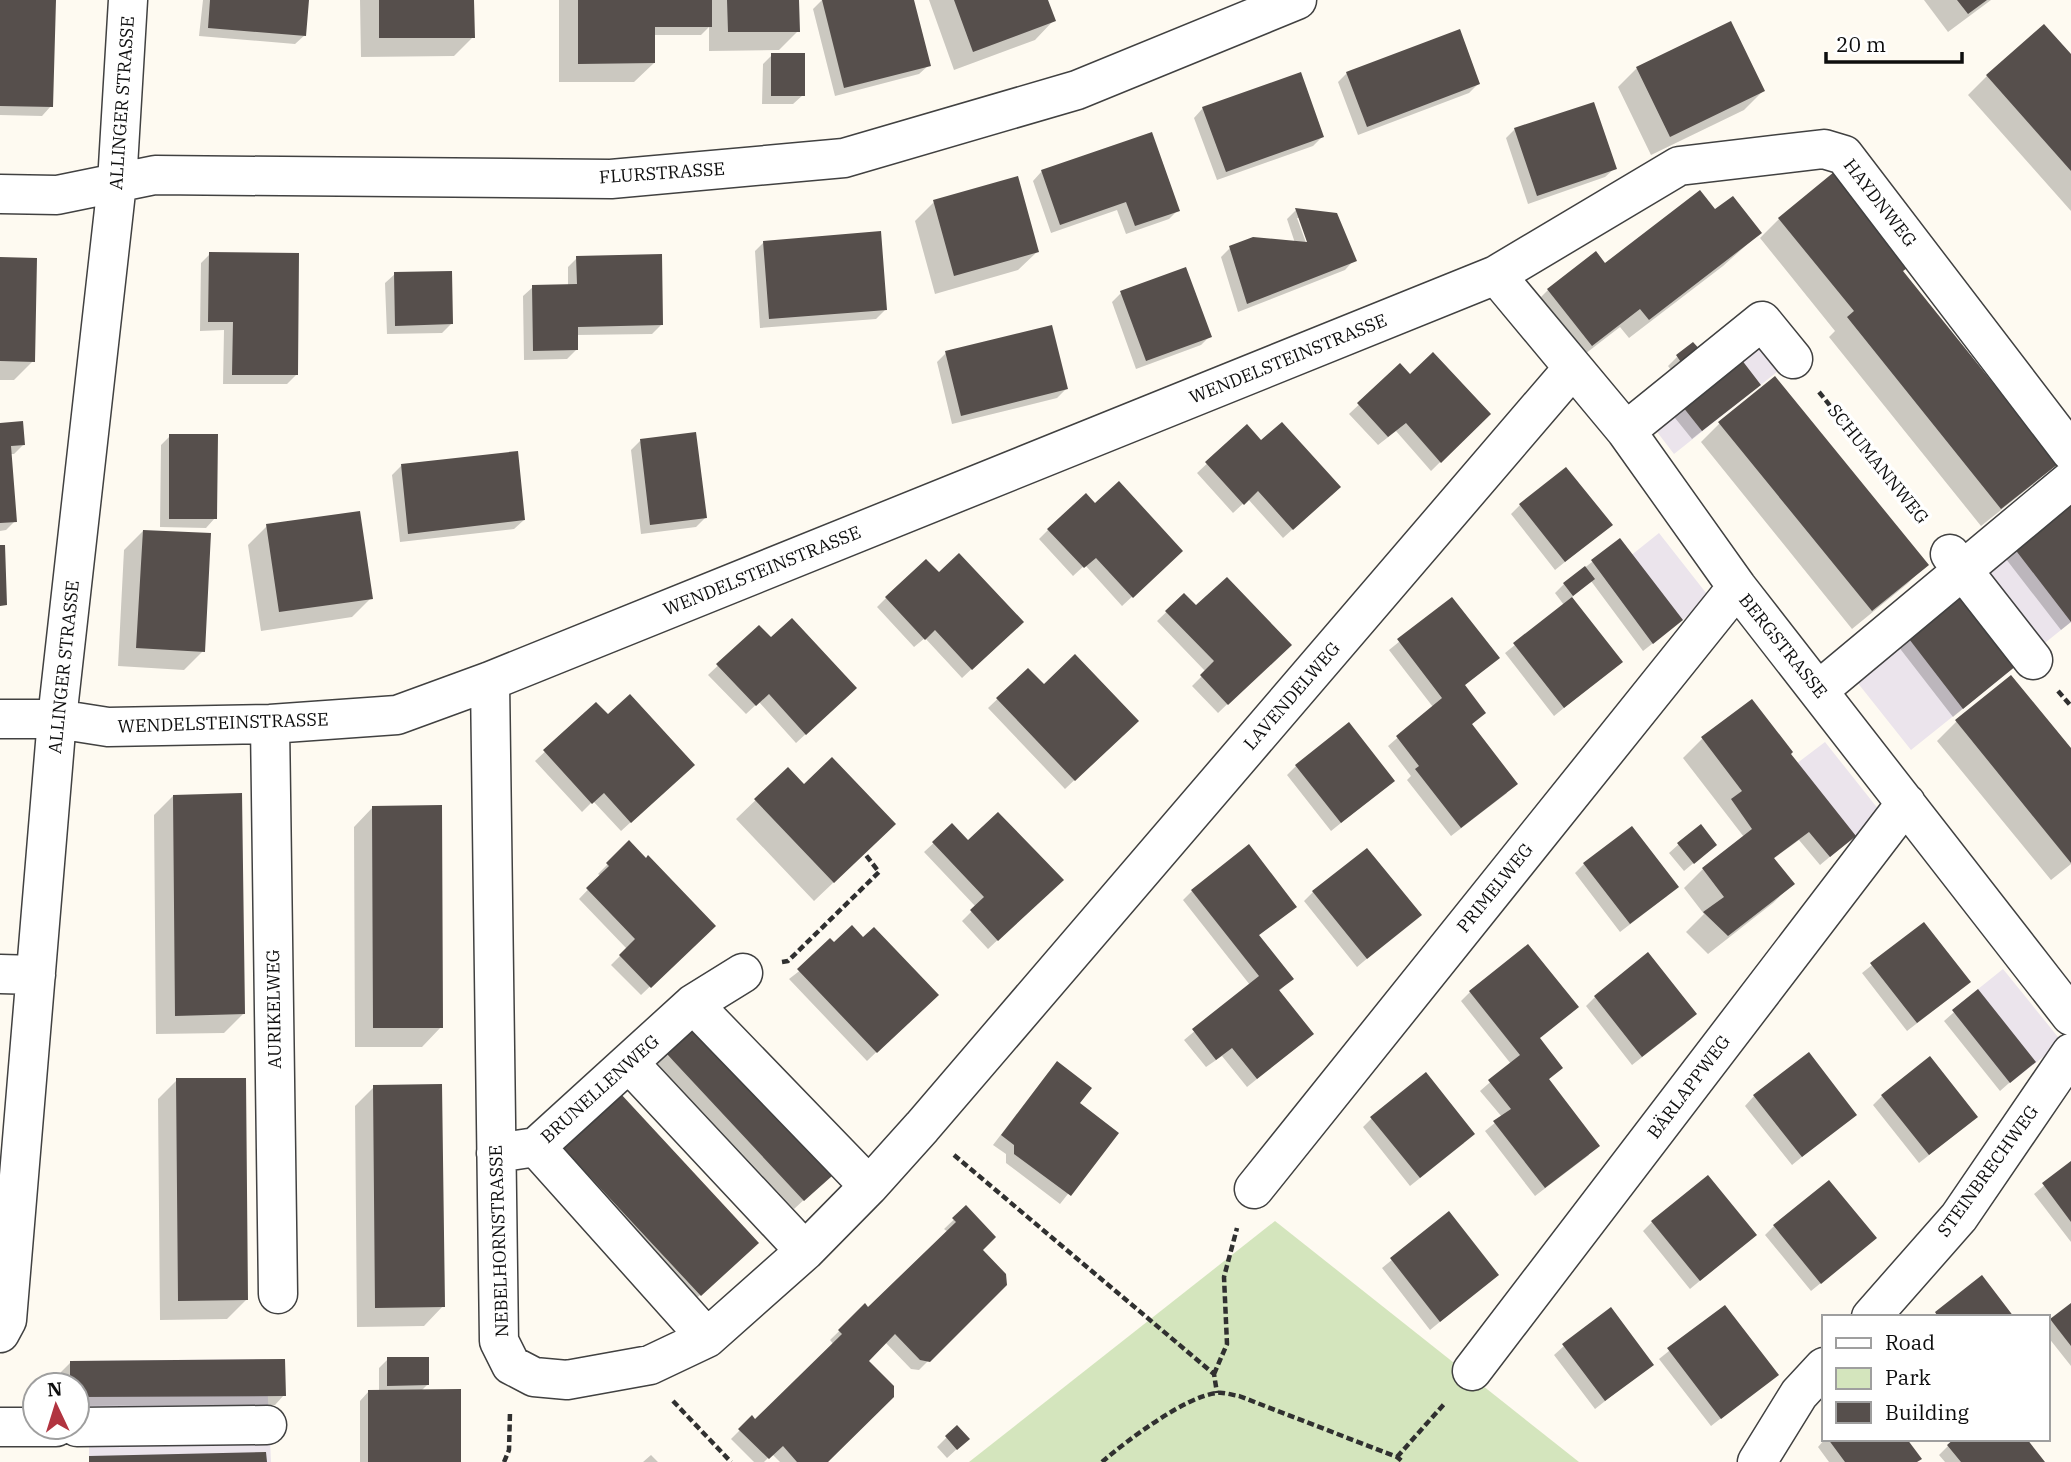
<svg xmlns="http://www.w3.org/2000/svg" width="2071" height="1462" viewBox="0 0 2071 1462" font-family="'IBM Plex Serif',serif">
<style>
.industrial{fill:#ebe4ec}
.green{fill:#d4e5bd}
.shadow{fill:#0003;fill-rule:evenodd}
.building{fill:#564f4c}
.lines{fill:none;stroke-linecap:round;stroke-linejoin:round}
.minor-casing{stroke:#414141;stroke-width:41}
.path{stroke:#303030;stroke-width:4.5;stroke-dasharray:7 3.5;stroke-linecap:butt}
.minor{stroke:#fff;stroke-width:38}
.labels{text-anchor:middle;stroke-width:7;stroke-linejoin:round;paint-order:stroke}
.street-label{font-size:18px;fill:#0e0e0e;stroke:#fff}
</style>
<rect width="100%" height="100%" fill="#fefaf1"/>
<!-- industrial -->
<path class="industrial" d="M1760,338L1782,368L1674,454L1651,424Z
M2071,503V622L1911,750L1853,677Z
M1659,533L1710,598L1653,644L1604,577Z
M1825,742L1883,815L1830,857L1771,783Z
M2003,969L2062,1042L2010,1083L1952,1010Z
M266,1359L271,1462H89V1427H77V1385H70V1361Z"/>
<!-- green -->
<path class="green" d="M1275,1221L1579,1462H969Z"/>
<!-- shadow -->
<path class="shadow" d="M0,0H55L51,106L42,116L0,115Z
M203,0H307L305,35L295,44L199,36Z
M360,0H472L473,37L454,56L361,57Z
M559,0H797L798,31L779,50L709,51V27L701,35H653L654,63L634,82H559Z
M822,0H912L929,65L919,74L835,96L813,9Z
M929,0H1046L1054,20L1035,40L954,70Z
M1924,0H1991L1948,32Z
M772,55L803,95L793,104H762L763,64Z
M2071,57V211L1968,95L1987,76Z
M1637,68L1763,91L1744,110L1651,155L1618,87Z
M1347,73L1478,84L1469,93L1358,135L1338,82Z
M1203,108L1322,137L1313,146L1217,180L1194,118Z
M1515,129L1615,168L1605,177L1528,204L1506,138Z
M1042,171L1178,210L1169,219L1126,234L1117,210L1051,233L1033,181Z
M934,202L1038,251L1018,270L935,294L915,221Z
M1296,210L1354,260L1345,270L1238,312L1221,257L1230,248L1295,243L1287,219ZM1297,218H1301L1312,250L1309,251Z
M1715,212L1760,233L1723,266L1629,338L1620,327L1572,364L1529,309L1548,290Z
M1779,219L2055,463L2036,482L1981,526L1829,337L1835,331L1760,238Z
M764,242L885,310L876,319L760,328L755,251Z
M210,254L296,375L287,384H223L224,330L200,331L201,263Z
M0,258L33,361L14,380H0Z
M577,258L661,325L652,334L576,335V350L567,359L524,360L523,296L533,287L568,286V267Z
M395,274L452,323L442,333L387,334L385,283Z
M1121,293L1210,336L1201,345L1136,369L1112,302Z
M946,353L1066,389L1057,398L952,424L937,362Z
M1677,357L1691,362L1675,375L1668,366Z
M1400,366L1410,376L1489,414L1431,471L1396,431L1378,445L1349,414Z
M1759,385L1692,439L1671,413L1681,404Z
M1720,423L1926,565L1907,584L1852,629L1701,442Z
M0,425L23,445L14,454H10L15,521L6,530L0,531Z
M1246,427L1261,442L1329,496L1283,538L1248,499L1233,513L1197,473Z
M170,436L215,518L206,528L160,527L161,445Z
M640,441L705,518L696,527L641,534L631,450Z
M401,466L524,520L514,529L400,542L392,475Z
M1520,505L1611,525L1555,570L1511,514Z
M2071,505V622L2061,630L2006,559Z
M267,526L371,598L352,617L261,631L248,545Z
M1048,530L1172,560L1122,606L1085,565L1073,576L1039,539Z
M143,531L203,651L184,670L118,666L124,550Z
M1620,540L1671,629L1643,651L1591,581L1571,598L1621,662L1554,716L1505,653L1564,605L1555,593L1564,584Z
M939,575L1012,631L962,678L925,638L914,647L877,607L886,598Z
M1184,595L1196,608L1290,644L1218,713L1192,686L1206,672L1157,621Z
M1452,599L1497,658L1464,686L1484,713L1471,725L1507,793L1451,836L1407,780L1411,776L1388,746L1433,707L1389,650Z
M759,627L771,640L846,697L796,743L759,702L746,714L708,675Z
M1908,636L2010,670L1953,717L1898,646Z
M1028,670L1044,686L1137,721L1065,789L988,708Z
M2011,678L2071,751V864L2051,880L1937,741L1956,722Z
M1751,701L1788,754L1844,845L1820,865L1799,840L1773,859L1792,884L1773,903L1708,954L1686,932L1704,914L1684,888L1703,869L1744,837L1683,758L1702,739Z
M596,704L608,717L684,774L621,831L593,801L582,812L535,761Z
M1296,766L1393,781L1331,831L1287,775Z
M788,769L804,786L875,843L814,901L736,819Z
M173,796L243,1014L224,1033L156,1034L154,815Z
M373,807L441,1027L422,1047H355L354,827Z
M952,826L968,842L1052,889L988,949L962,921L976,907L924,852Z
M629,843L714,926L641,995L611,965L627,949L579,899L601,876L598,874Z
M1679,844L1715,845L1684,871L1669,853Z
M1584,864L1667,896L1620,932L1575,873Z
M1192,891L1295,906L1258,936L1292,979L1278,992L1302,1043L1247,1087L1222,1056L1206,1067L1184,1040L1250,985L1183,900Z
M1313,892L1419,915L1357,967L1304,901Z
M1924,924L1959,991L1907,1031L1862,973Z
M833,945L936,995L867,1061L789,979Z
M1470,992L1576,1007L1538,1039L1561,1068L1548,1080L1589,1155L1535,1196L1485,1131L1502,1117L1480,1091L1511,1064L1461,1001Z
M1977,992L2033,1062L2000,1091L1944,1021Z
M1595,997L1686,1023L1632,1065L1586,1006Z
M666,1054L820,1185L794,1209L657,1063Z
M1048,1073L1077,1103L1116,1133L1060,1204L1006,1163V1154L993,1145Z
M177,1080L246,1300L227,1319L160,1320L158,1099Z
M374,1087L443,1306L424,1326L357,1327L355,1106Z
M620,1095L748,1252L690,1304L563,1149Z
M1754,1096L1855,1114L1792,1165L1745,1106Z
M1882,1096L1966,1126L1919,1163L1873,1105Z
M1372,1118L1464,1143L1410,1186L1363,1127Z
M2071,1163V1242L2034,1194Z
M966,1208L980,1250L1005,1284L919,1370L911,1369L885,1342L867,1361L826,1462H780L772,1454L764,1462H754L731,1439L752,1418L755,1422L834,1345L830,1340L865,1306L868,1309L948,1232L944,1229Z
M1448,1214L1497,1275L1430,1330L1382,1268Z
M1652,1222L1755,1235L1690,1289L1643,1231Z
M1774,1226L1865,1247L1811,1291L1765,1235Z
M2071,1305V1366L2048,1337V1324Z
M1724,1307L1777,1375L1711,1426L1659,1359Z
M1564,1346L1652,1364L1595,1409L1554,1355Z
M388,1359L427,1385L421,1391L459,1462H360V1401L369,1391H379V1368Z
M70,1363L284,1395L275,1405L77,1406V1385H61V1372Z
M957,1427L958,1448L947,1458L937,1447Z
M1825,1439H1905L1916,1462H1829L1818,1447Z
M1948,1446L2042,1462H1945L1939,1455Z
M651,1455L658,1462H643Z"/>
<!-- building -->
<path class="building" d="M0,0H56L53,107L0,106Z
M210,0H309L306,36L208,28Z
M379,0H474L475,38H379Z
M578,0H712V27H655V63L578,64Z
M727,0H799L800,32H728Z
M822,0H914L931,66L844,88Z
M954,0H1048L1056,21L973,52Z
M1957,0H1987L1968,14Z
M1731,21L1765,91L1670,137L1636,67Z
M2044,24L2071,54V171L1986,75Z
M1460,29L1480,84L1367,127L1346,72Z
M771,53H805V96H771Z
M1301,72L1324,137L1226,172L1202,107Z
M1594,102L1617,169L1537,196L1514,128Z
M1152,132L1180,211L1135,226L1126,202L1060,225L1041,170Z
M1834,172L1910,266L1903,271L2058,464L2001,509L1847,317L1854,311L1778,218Z
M1018,176L1039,252L954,276L933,200Z
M1700,190L1715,209L1733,196L1762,233L1649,320L1640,309L1592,346L1547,289L1596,251L1605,263Z
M1295,208L1337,213L1357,261L1247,304L1229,246L1253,237L1307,242Z
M881,231L887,310L769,319L763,241Z
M209,252L299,253L298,375H232L233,322H208Z
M662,254L663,325L578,327V350L533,351L532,285L577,284L576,256Z
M0,257L37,258L35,362L0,361Z
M1186,267L1212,337L1146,361L1120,291Z
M452,271L453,324L395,326L394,272Z
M1052,325L1068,389L961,416L945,351Z
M1693,342L1703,353L1685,368L1676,355Z
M1433,352L1491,414L1441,463L1406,423L1388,437L1357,403L1400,363L1410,374Z
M1738,355L1761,385L1702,431L1679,402Z
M1775,376L1929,565L1872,611L1718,422Z
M23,421L25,445L11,446L17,522L0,523V423Z
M1282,422L1341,487L1293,530L1258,491L1244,505L1205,462L1247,424L1261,440Z
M696,432L707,518L650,525L640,439Z
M169,434H218L217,519H169Z
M518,451L525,520L408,534L401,464Z
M1566,467L1613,525L1565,562L1519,504Z
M1119,481L1183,551L1133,598L1096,558L1084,568L1047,529L1086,493L1095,503Z
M2071,503V622L2014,548Z
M360,511L373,599L279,612L266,524Z
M143,530L211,533L205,652L136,648Z
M1620,538L1683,620L1653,644L1591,560Z
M0,545H5L7,605L0,606Z
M959,553L1024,622L972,670L935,630L925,640L885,597L926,559L939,572Z
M1585,566L1595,579L1573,596L1563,583Z
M1227,577L1292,645L1228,705L1200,675L1214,661L1165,611L1184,593L1196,605Z
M1964,588L2022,661L1963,709L1906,635Z
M1452,597L1500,658L1465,685L1486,713L1472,724L1518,784L1461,828L1415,769L1419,766L1396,736L1442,698L1397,639Z
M1572,597L1623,662L1564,708L1513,643Z
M792,618L857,688L806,735L769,694L756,706L716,664L759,625L771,637Z
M1075,654L1139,721L1075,781L996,698L1028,668L1044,684Z
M2011,675L2071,748V863L1955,720Z
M630,694L695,765L631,823L604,793L592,804L543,750L596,702L608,714Z
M1752,699L1793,752L1791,754L1856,836L1830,857L1809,832L1774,858L1795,884L1728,936L1703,912L1724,897L1702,868L1752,829L1731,799L1742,791L1701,737Z
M1349,722L1395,781L1341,823L1295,765Z
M832,757L896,824L834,883L754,799L788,767L804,784Z
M242,793L245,1014L175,1016L173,795Z
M442,805L443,1028H373L372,806Z
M998,812L1064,880L998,941L970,910L984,897L932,842L952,823L968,840Z
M1701,824L1717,845L1694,864L1677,843Z
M1632,826L1679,887L1630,924L1583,863Z
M629,840L646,858L648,855L716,926L651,988L619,955L635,939L586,888L609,866L606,863Z
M1249,844L1297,907L1259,935L1294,979L1279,990L1314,1034L1257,1079L1232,1048L1216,1060L1192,1029L1259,976L1191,890Z
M1367,848L1422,915L1367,959L1312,891Z
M1924,922L1971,982L1917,1023L1870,963Z
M852,925L863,937L874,927L939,995L877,1053L797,969L830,938L834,942Z
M1528,944L1579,1007L1540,1038L1563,1068L1549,1079L1600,1146L1545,1188L1493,1121L1511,1109L1488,1080L1520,1055L1469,991Z
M1648,952L1697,1014L1642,1057L1594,996Z
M1978,989L2036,1062L2010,1083L1952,1010Z
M693,1027L832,1176L804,1201L665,1052Z
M1809,1052L1857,1115L1802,1157L1753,1095Z
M1930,1056L1978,1117L1929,1155L1881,1095Z
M1057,1061L1092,1088L1080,1103L1119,1133L1071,1196L1014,1154V1145L1001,1135Z
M1426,1072L1475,1134L1420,1178L1370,1117Z
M176,1078H246L248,1300L178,1301Z
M442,1084L445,1307L375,1308L373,1085Z
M620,1093L759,1243L701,1296L562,1147Z
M2071,1161V1222L2042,1183Z
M1708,1175L1757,1235L1700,1281L1651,1221Z
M1829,1180L1877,1238L1821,1284L1773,1225Z
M966,1205L996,1237L983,1250L1006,1274L1007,1285L930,1362L920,1360L895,1334L869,1361L894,1386V1397L828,1462H797L783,1446L769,1459L738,1429L752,1415L755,1419L842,1334L838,1330L865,1303L868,1307L956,1222L952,1218Z
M1449,1211L1499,1275L1440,1322L1390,1258Z
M1982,1275L2014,1317H1938L1935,1312Z
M2071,1303V1346L2050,1319Z
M1725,1305L1779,1375L1721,1419L1667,1348Z
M1611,1307L1654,1365L1605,1401L1562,1344Z
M387,1357H429V1385L387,1386Z
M285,1359L286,1396L77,1397V1385H70V1361Z
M461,1389V1462H368V1390Z
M957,1425L970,1439L957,1450L945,1436Z
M1828,1439H1907L1922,1459L1917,1462H1845Z
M1954,1439H2027L2045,1462H1961L1947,1445Z
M266,1452L267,1462H89V1456Z"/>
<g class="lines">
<defs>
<path id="minor" d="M0,194L57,195L155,175L611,179L844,158L1077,90L1297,0
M1496,275L1626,431L1737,587L2071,1016
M1626,431L1762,321L1793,359
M1950,554L2033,660
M490,681L499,1341L511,1365L534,1377L567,1380L650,1365L707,1338L805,1251L869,1186L922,1127L1573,368
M1819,690L2071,480
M0,719H57L108,727L270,724L397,715L490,681L1496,275L1679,166L1824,149L1844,155L2071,452
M270,724L278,1294
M0,974L36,975
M693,1004L869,1186
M629,1063L805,1251
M536,1147L707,1338
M496,1153L536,1147L693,1004L743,973
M1254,1189L1737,587
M1871,1317L1959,1217L2071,1053
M0,1333L7,1320L57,719L117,183L128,0
M1472,1371L1906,803
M0,1427H56
M77,1427L267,1425
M1757,1462L1799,1394L1824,1367"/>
</defs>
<!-- minor casing -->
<use href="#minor" class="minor-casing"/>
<!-- path -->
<path class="path" d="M1819,392L1923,521
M2058,691L2071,706
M782,962L788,961L879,872L865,854
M954,1155L1214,1374L1217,1393
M1214,1374L1227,1344L1224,1277L1237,1228
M673,1401L731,1462
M1397,1457L1445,1403
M504,1462L509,1450L510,1412
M1102,1462C1126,1441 1186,1396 1217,1393C1224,1392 1232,1395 1239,1396L1397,1457L1403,1462"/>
<!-- minor -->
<use href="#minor" class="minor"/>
</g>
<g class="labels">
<!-- street labels -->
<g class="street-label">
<text transform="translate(122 103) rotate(-86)" y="6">ALLINGER STRASSE</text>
<text transform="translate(662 173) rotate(-4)" y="6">FLURSTRASSE</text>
<text transform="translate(1880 203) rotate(52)" y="6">HAYDNWEG</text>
<text transform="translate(1288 359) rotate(-22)" y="6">WENDELSTEINSTRASSE</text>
<text transform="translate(1878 464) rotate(51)" y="6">SCHUMANNWEG</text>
<text transform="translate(762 571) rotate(-22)" y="6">WENDELSTEINSTRASSE</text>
<text transform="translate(1783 646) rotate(51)" y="6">BERGSTRASSE</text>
<text transform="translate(64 667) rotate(-84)" y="6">ALLINGER STRASSE</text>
<text transform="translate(1292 696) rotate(-49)" y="6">LAVENDELWEG</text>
<text transform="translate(223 723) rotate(-2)" y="6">WENDELSTEINSTRASSE</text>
<text transform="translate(1495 888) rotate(-51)" y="6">PRIMELWEG</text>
<text transform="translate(274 1009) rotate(-91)" y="6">AURIKELWEG</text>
<text transform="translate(1689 1087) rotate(-53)" y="6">BÄRLAPPWEG</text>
<text transform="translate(600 1089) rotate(-42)" y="6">BRUNELLENWEG</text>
<text transform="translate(1988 1171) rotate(-54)" y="6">STEINBRECHWEG</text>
<text transform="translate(499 1241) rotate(-92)" y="6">NEBELHORNSTRASSE</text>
</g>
</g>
<!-- legend -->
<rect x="1822" y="1315" width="228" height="126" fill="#ffffff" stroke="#9f9f9f" stroke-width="2"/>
<rect x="1836" y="1338" width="35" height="10" fill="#ffffff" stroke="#9f9f9f" stroke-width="2"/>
<text x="1885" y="1350" font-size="21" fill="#0e0e0e">Road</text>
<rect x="1836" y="1368" width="35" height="21" fill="#d4e5bd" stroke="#9f9f9f" stroke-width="2"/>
<text x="1885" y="1385" font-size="21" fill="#0e0e0e">Park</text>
<rect x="1836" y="1402" width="35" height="21" fill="#564f4c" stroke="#9f9f9f" stroke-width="2"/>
<text x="1885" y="1420" font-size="21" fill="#0e0e0e">Building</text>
<!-- north arrow -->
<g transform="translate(56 1406) rotate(356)"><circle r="33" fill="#ffffff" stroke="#9f9f9f" stroke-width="2"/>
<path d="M0-5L12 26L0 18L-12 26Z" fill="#b13440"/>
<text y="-10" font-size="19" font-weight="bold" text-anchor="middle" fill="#0e0e0e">N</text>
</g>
<!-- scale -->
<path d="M1826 52v10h136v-10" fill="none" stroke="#0e0e0e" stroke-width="3.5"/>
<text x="1836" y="52" font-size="21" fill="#0e0e0e" stroke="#ffffff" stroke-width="5" paint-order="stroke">20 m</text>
</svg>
